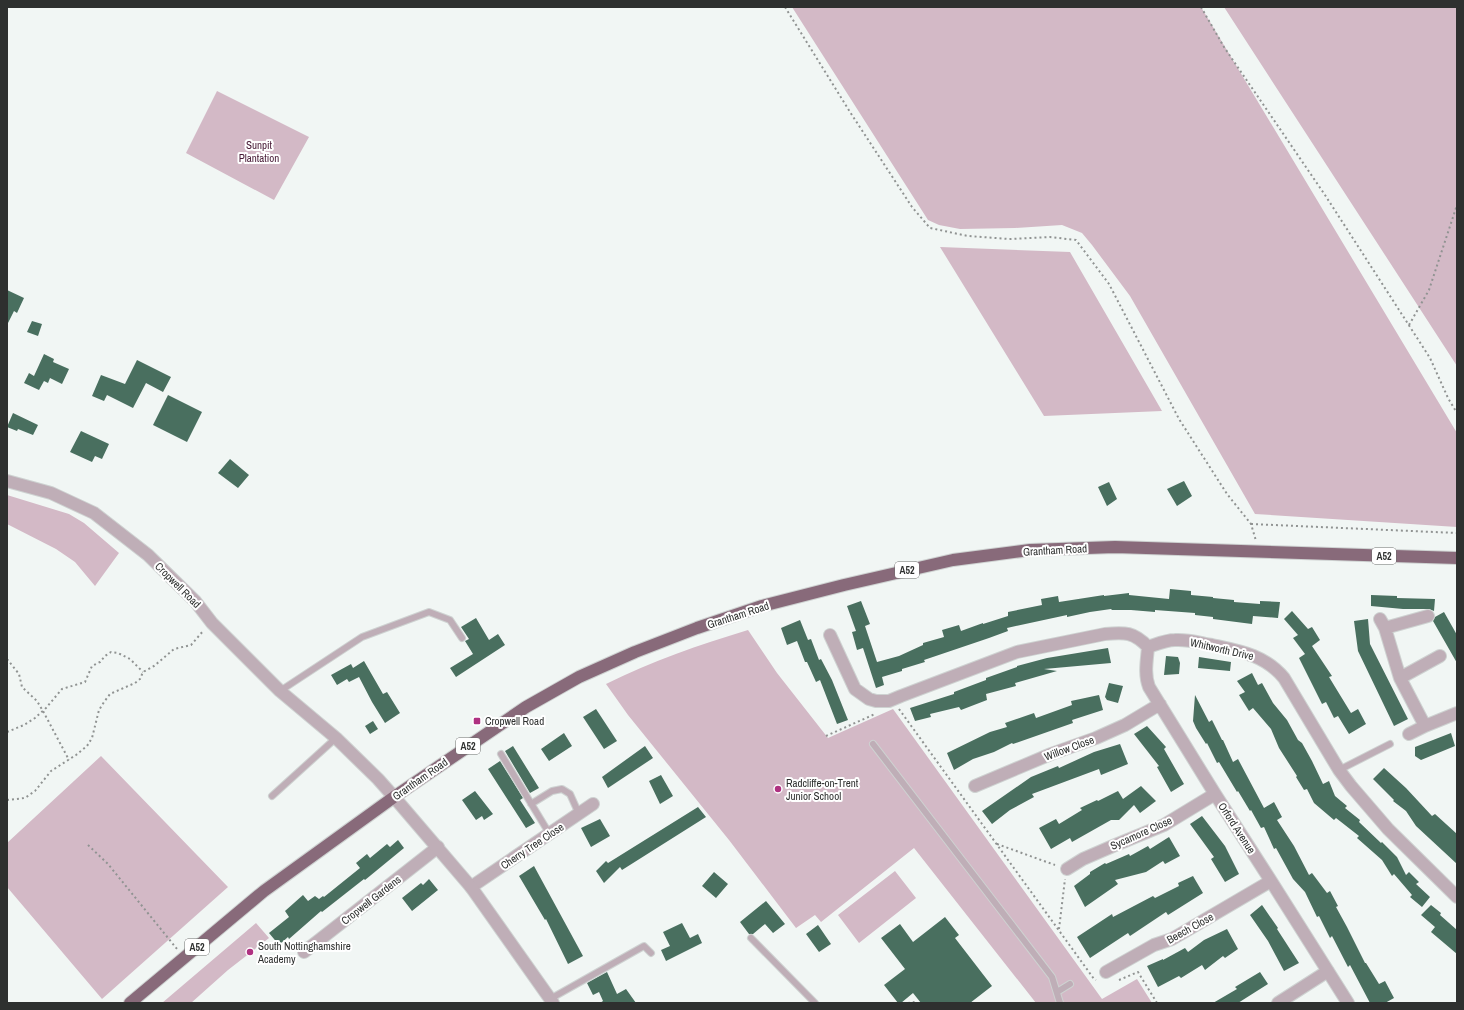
<svg xmlns="http://www.w3.org/2000/svg" width="1464" height="1010" viewBox="0 0 1464 1010" font-family="'Archivo Narrow',sans-serif">
<style>
.green{fill:#d3b9c6}
.building{fill:#496f5f}
.lines{fill:none;stroke-linecap:round;stroke-linejoin:round}
.service-casing{stroke:#ced2d1;stroke-width:8}
.minor-casing{stroke:#ced2d1;stroke-width:14}
.tertiary-casing{stroke:#ced2d1;stroke-width:14}
.trunk-casing{stroke:#ced2d1;stroke-width:14}
.path{stroke:#909392;stroke-width:2;stroke-dasharray:2 3;stroke-linecap:butt}
.service{stroke:#bfaeb7;stroke-width:6}
.minor{stroke:#bfaeb7;stroke-width:12}
.tertiary{stroke:#bfaeb7;stroke-width:12}
.trunk{stroke:#886a7a;stroke-width:12}
.poi-dot{fill:#af3181;stroke:#fff;stroke-width:1.5}
.labels{text-anchor:middle;stroke-width:4;stroke-linejoin:round;paint-order:stroke}
.shield{fill:#fff;stroke:#6d6e6d;stroke-width:1}
.shield-label{font-size:10px;font-weight:bold;fill:#2e302f}
.park-label{font-size:11px;fill:#461834;stroke:#fff}
.street-label{font-size:11px;fill:#2e302f;stroke:#fff}
.poi-label{font-size:11px;fill:#2e302f;stroke:#fff;text-anchor:start}
</style>
<rect width="100%" height="100%" fill="#f1f6f4"/>
<!-- green -->
<path class="green" d="M792,7H1201L1457,433V527L1255,514L1130,296L1092,245L1082,233L1062,225L1015,228L960,229L939,225L928,220Z
M1224,7H1457V366Z
M217,91L309,137L274,200L186,153Z
M940,247L1070,252L1162,411L1044,416Z
M7,495L69,514L84,523L119,553L95,586L75,562L56,549L7,524Z
M748,630L777,673L828,738L893,709L1102,999L1137,979L1152,1003H1036L914,848L821,922L815,915L796,928L729,840L628,715L606,684C652,661 699,645 748,630Z
M101,756L228,887L102,999L7,887V843Z
M895,871L916,898L859,943L838,915Z
M256,923L269,938L228,970L191,1003H162Z"/>
<!-- building -->
<path class="building" d="M7,290L24,298L17,313L14,311L7,325Z
M32,321L42,324L38,336L27,332Z
M44,354L54,359L53,362L69,369L62,384L50,378L48,383L44,381L39,390L24,383L29,373L34,376Z
M137,360L171,377L163,392L146,383L133,408L107,395L104,401L92,396L101,375L125,384Z
M168,395L202,412L187,442L153,425Z
M13,413L38,425L33,435L18,429L17,431L7,427Z
M81,431L109,444L102,459L95,456L92,462L70,452Z
M230,459L249,475L238,488L218,473Z
M1184,481L1192,496L1177,506L1167,489Z
M1109,482L1117,499L1107,506L1098,487Z
M1170,589L1191,591V595L1213,597V598L1234,600V602L1260,604V601L1280,602L1278,618L1253,616L1252,624L1213,619V617L1195,615V613L1155,610V612L1131,610H1112L1111,609L1090,612L1067,617V615L1007,628L1008,631L989,638L924,660L925,662L902,669V671L882,677L884,685L876,688L863,648L857,650L852,632L856,631L847,606L861,601L870,624L865,626L877,662L899,656L923,645V643L944,637L942,630L959,625L961,631L983,623V624L1008,616V612L1042,605L1041,599L1058,596L1059,602L1104,595V596L1129,593V595L1169,599Z
M1371,595L1397,596V598L1435,599L1434,611L1429,609H1403L1371,606Z
M1292,611L1308,629L1312,627L1320,640L1312,646L1332,676L1329,677L1351,713L1358,709L1366,724L1349,734L1338,716L1334,718L1326,702L1322,704L1299,658L1305,654L1293,638L1298,635L1284,619Z
M1444,612L1457,635V663L1433,621L1435,617Z
M476,618L489,640L498,634L505,645L456,677L450,668L473,654L465,641L469,639L461,627Z
M1368,619L1370,644L1408,719L1394,726L1358,651L1354,621Z
M800,620L808,640L811,639L819,660L821,659L832,680L848,720L837,724L820,680L816,682L807,662H805L797,641L787,645L781,628Z
M1108,648L1111,663L1044,669L1057,671L1015,683L1016,686L986,694L987,700L961,710L959,707L930,714L931,717L915,721L910,708L954,694V692L986,680V678L1017,667V666L1047,658Z
M1166,656L1178,657L1180,663L1179,674L1164,675Z
M1199,657L1231,662L1230,671L1198,668Z
M364,661L383,694L387,692L400,713L385,723L372,702L359,677L349,682L347,679L337,685L331,675L351,664L353,668Z
M1252,673L1258,685L1262,683L1273,703L1287,720L1298,740L1302,743L1312,761L1323,784L1329,781L1335,796L1347,806L1345,808L1360,820L1359,822L1381,843L1382,842L1397,857L1406,875L1409,872L1419,882L1416,884L1430,897L1422,907L1410,897L1412,895L1394,874L1392,876L1382,860L1357,838L1359,836L1336,818L1334,820L1314,803L1307,789L1304,790L1296,777L1297,776L1279,748L1271,729L1253,708L1249,711L1239,695L1245,692L1237,681Z
M1109,683L1123,686L1118,703L1107,700L1105,697Z
M1099,695L1103,710L1072,720L1073,723L1013,744L1012,743L994,752L973,759L954,770L947,753L990,732L1007,727L1005,723L1034,713L1036,718L1072,705L1071,701Z
M1195,695L1209,722L1212,720L1222,740H1223L1233,762L1238,759L1264,808L1274,802L1282,817L1277,820L1294,846L1309,875L1312,873L1327,893L1330,891L1338,906L1336,907L1347,927L1365,963H1366L1379,984L1385,981L1394,998L1385,1003H1370L1350,965L1348,967L1332,936L1330,938L1319,916L1317,917L1305,892L1293,879L1276,848L1274,849L1264,827L1261,828L1251,810L1250,811L1238,791L1237,792L1219,762L1217,763L1207,743L1206,744L1196,728L1193,721Z
M596,709L617,741L604,749L583,717Z
M373,721L378,729L370,734L365,726Z
M1147,726L1166,747L1164,749L1184,784L1171,792L1157,767L1159,766L1134,734Z
M564,733L572,746L549,761L541,749Z
M1451,733L1455,746L1421,760L1415,756V747Z
M1120,744L1128,764L1101,775L1099,769L1032,794L1034,797L1010,810L992,824L982,811L1031,777L1058,766L1059,768L1094,752Z
M513,746L539,788L530,793L505,751Z
M645,746L653,758L608,788L602,777Z
M500,761L523,798L520,800L535,823L526,828L488,769Z
M1384,768L1406,788L1432,816L1435,814L1457,834V864L1416,826L1406,811L1393,801L1394,800L1373,779Z
M661,775L673,796L660,804L649,781Z
M1141,786L1156,801L1140,813L1134,805L1119,820H1111L1072,842L1070,838L1051,849L1039,828L1056,819L1059,824L1082,810L1080,808L1097,800L1098,801L1118,791L1123,799Z
M475,791L493,814L484,820L482,816L476,820L462,800Z
M698,807L706,817L622,870L620,867L604,883L596,871L606,861L608,863Z
M1202,816L1225,846L1239,874L1225,882L1211,859L1214,857L1190,824Z
M600,819L610,836L591,847L581,828Z
M1169,837L1180,856L1165,864L1163,861L1146,872L1115,880L1118,884L1085,907L1074,886L1090,874V872L1105,863L1106,864L1129,854L1130,856L1148,846L1150,849Z
M398,840L404,848L365,880L364,879L322,912L321,911L289,939L288,937L279,945L269,933L289,917L285,911L303,895L308,901L315,896L319,899L323,896L324,897L360,868L356,863L367,854L370,858L387,844L390,847Z
M534,866L583,956L568,964L546,919L545,920L519,876Z
M714,872L728,884L716,898L702,886Z
M1193,876L1203,893L1168,915L1166,912L1130,936L1128,933L1090,958L1077,937L1112,914L1113,917L1153,896L1155,898L1179,886L1178,883Z
M429,879L438,890L412,911L402,898L421,883L423,885Z
M766,901L785,924L773,933L765,924L753,934H749L740,922Z
M1262,905L1278,928L1277,929L1299,963L1284,971L1268,941L1250,915Z
M1431,905L1441,913L1440,915L1457,930V954L1431,932L1435,927L1421,915Z
M945,917L959,935L955,938L992,986L970,1003H921L913,993L901,1003H898L884,985L905,969L881,938L900,924L913,942Z
M682,923L690,938L698,934L702,943L666,961L661,950L670,946L663,932Z
M818,925L831,944L819,952L806,934Z
M1227,929L1238,949L1225,958L1223,956L1205,970L1202,965L1181,978L1179,976L1158,987L1147,966L1163,959V960L1185,948L1188,952L1204,940Z
M607,972L617,994L626,989L636,1003H600L603,1001L599,992L593,995L587,983Z
M1260,972L1268,984L1238,1003H1213L1237,989L1235,987Z"/>
<g class="lines">
<defs>
<path id="service" d="M280,691L362,637L429,612L450,620L462,638
M873,744L1052,977L1060,1003
M501,754L549,833
M1339,770L1390,744
M272,796L336,738
M531,804L552,791L562,789L570,794L579,814
M751,938L815,1003
M1057,992L1070,984
M550,999L644,946L651,953"/>
<path id="minor" d="M1380,619L1385,628L1428,616
M1385,628L1400,678L1425,726
M830,635L855,689L869,699L876,701H889L901,696L1017,652L1105,634C1125,632 1134,632 1148,647C1157,644 1166,640 1175,640C1188,639 1200,643 1212,645C1240,651 1265,655 1284,678L1339,770L1351,786L1388,829L1457,897
M1148,647C1147,660 1144,674 1149,687L1215,794L1271,881L1348,1003
M1400,678L1440,656
M1409,734L1425,726L1457,713
M975,786L1051,754L1096,738L1125,725L1160,704
M1067,869L1083,859L1113,846L1164,825L1215,794
M471,887L593,804
M304,952L438,847
M1106,972L1154,945L1172,939L1271,881
M1278,1003L1328,971"/>
<path id="tertiary" d="M7,481L51,493L94,513L148,555L195,601L212,623L280,691L336,738L378,779L394,797L471,887L553,1003"/>
<path id="trunk" d="M130,1003L264,891L394,797L526,707L579,677L635,652L697,628L762,606L844,585L953,560L1030,550L1115,547L1457,558"/>
</defs>
<!-- service casing -->
<use href="#service" class="service-casing"/>
<!-- minor casing -->
<use href="#minor" class="minor-casing"/>
<!-- tertiary casing -->
<use href="#tertiary" class="tertiary-casing"/>
<!-- trunk casing -->
<use href="#trunk" class="trunk-casing"/>
<!-- path -->
<path class="path" d="M785,7L850,112L912,207L930,228L968,236L1009,239L1050,237L1076,240L1109,284L1179,419L1227,494L1251,524L1256,541
M1201,7L1224,47L1325,195L1430,358L1448,398L1457,413
M1409,325L1429,290L1457,205
M1251,524L1457,533
M7,659L19,674L22,687L37,701L43,711L69,760
M899,709L1094,979L1096,980
M7,732L24,725L35,718L46,708L62,689L85,682L92,666L100,662L105,656L111,652L118,653L130,659L143,672
M826,736L875,714
M7,800L25,798L35,791L51,771L76,755L87,746L92,738L99,710L104,702L110,694L135,683L140,679L143,672L154,666L174,649L191,645L204,630
M997,844L1055,865
M88,845L108,864L177,949
M1059,929L1065,879
M1119,980L1138,972L1157,1003
M908,1003L913,1002L916,1003"/>
<!-- service -->
<use href="#service" class="service"/>
<!-- minor -->
<use href="#minor" class="minor"/>
<!-- tertiary -->
<use href="#tertiary" class="tertiary"/>
<!-- trunk -->
<use href="#trunk" class="trunk"/>
</g>
<!-- markers -->
<g class="poi-dot">
<rect x="473" y="717" width="8" height="8" rx="2"/>
<circle cx="778" cy="789" r="4"/>
<circle cx="250" cy="952" r="4"/>
</g>
<g class="labels">
<!-- shield labels -->
<g class="shield">
<rect x="1372" y="548" width="24" height="16" rx="3"/>
<rect x="895" y="562" width="24" height="16" rx="3"/>
<rect x="456" y="738" width="24" height="16" rx="3"/>
<rect x="185" y="939" width="24" height="16" rx="3"/>
</g>
<g class="shield-label">
<text x="1384" y="560">A52</text>
<text x="907" y="574">A52</text>
<text x="468" y="750">A52</text>
<text x="197" y="951">A52</text>
</g>
<!-- park labels -->
<g class="park-label">
<text x="259" y="149">Sunpit<tspan x="259" dy="13">Plantation</tspan></text>
</g>
<!-- street labels -->
<g class="street-label">
<text transform="translate(1055 550) rotate(-3)" y="4">Grantham Road</text>
<text transform="translate(178 585) rotate(45)" y="4">Cropwell Road</text>
<text transform="translate(738 615) rotate(-18)" y="4">Grantham Road</text>
<text transform="translate(1222 649) rotate(13)" y="4">Whitworth Drive</text>
<text transform="translate(1069 748) rotate(-20)" y="4">Willow Close</text>
<text transform="translate(420 779) rotate(-35)" y="4">Grantham Road</text>
<text transform="translate(1237 828) rotate(57)" y="4">Orford Avenue</text>
<text transform="translate(1141 833) rotate(-24)" y="4">Sycamore Close</text>
<text transform="translate(532 846) rotate(-34)" y="4">Cherry Tree Close</text>
<text transform="translate(371 900) rotate(-38)" y="4">Cropwell Gardens</text>
<text transform="translate(1190 928) rotate(-29)" y="4">Beech Close</text>
</g>
<!-- poi labels -->
<g class="poi-label">
<text x="485" y="725">Cropwell Road</text>
<text x="786" y="787">Radcliffe-on-Trent<tspan x="786" dy="13">Junior School</tspan></text>
<text x="258" y="950">South Nottinghamshire<tspan x="258" dy="13">Academy</tspan></text>
</g>
</g>
<!-- border -->
<rect width="1464" height="1010" fill="none" stroke="#2e302f" stroke-width="16"/>
</svg>
